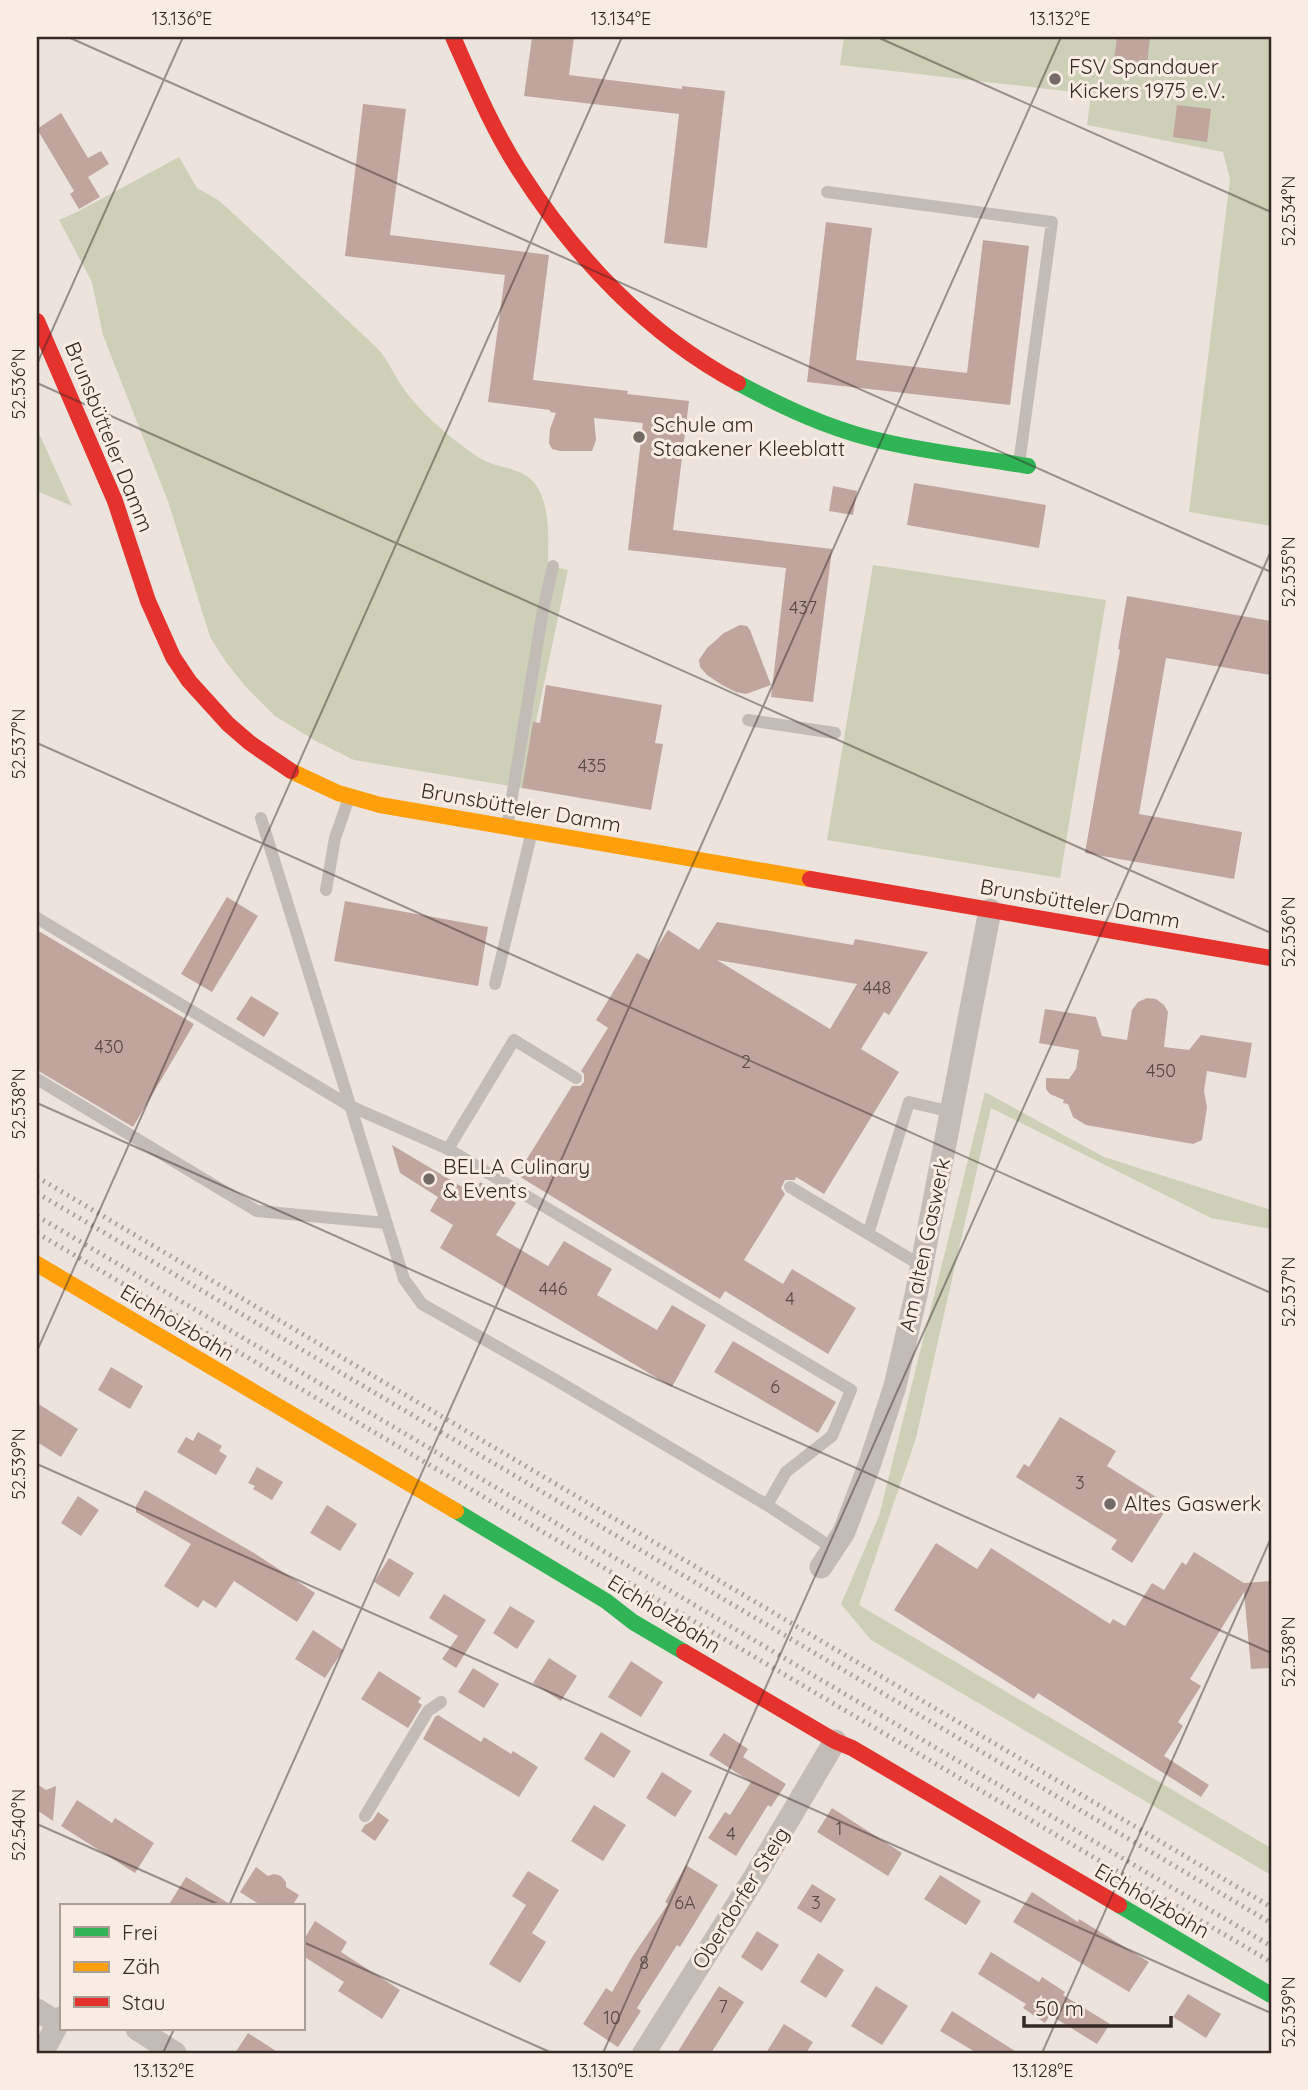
<svg xmlns="http://www.w3.org/2000/svg" width="1308" height="2090" viewBox="0 0 1308 2090" font-family="Quicksand,sans-serif">
<style>
.green{fill:#cdd0b6}
.building{fill:#c0a59d;fill-rule:evenodd}
.lines{fill:none;stroke-linecap:round;stroke-linejoin:round}
.lane{stroke:#c3bbb6;stroke-width:12}
.street{stroke:#c3bbb6;stroke-width:23}
.fast{stroke:#30b455;stroke-width:16}
.slow{stroke:#ff9f0a;stroke-width:16}
.jam{stroke:#e5322d;stroke-width:16}
.rail{stroke:#aba4a0;stroke-width:5;stroke-dasharray:2 5;stroke-linecap:butt}
.ticks{fill:none;stroke:#342925;stroke-width:2;stroke-opacity:0.45}
.poi-dot{fill:#746a65;stroke:#f9ede3;stroke-width:2.5}
.labels{text-anchor:middle;stroke-width:6;stroke-linejoin:round;paint-order:stroke}
.number-label{font-size:18px;fill:#574843}
.poi-label{font-size:21px;fill:#342925;stroke:#f9ede3;text-anchor:start}
.street-label{font-size:21px;fill:#342925;stroke:#f9ede3}
.neatline{fill:none;stroke:#342925;stroke-width:2.5}
.ticks-label{font-size:18px;text-anchor:middle;fill:#342925}
</style>
<rect width="100%" height="100%" fill="#ebe3dc"/>
<!-- green -->
<path class="green" d="M844,37H1271V526L1189,512L1230,179L1223,152L1087,125L1091,94L840,65Z
M179,157L197,188L218,200L236,216L376,347C389,360 395,378 406,392C424,416 454,441 478,457C497,470 522,465 536,485C551,508 548,538 548,565L568,570L522,788L354,760L314,740L275,716L245,686L226,662L210,637L169,504L103,335L92,282L59,220L77,212Z
M37,429L72,506L37,491Z
M873,565L1106,600L1060,878L827,840Z
M985,1092L1104,1157L1271,1210V1229L1211,1218L991,1108L916,1438L859,1605L1271,1848V1875L871,1640L841,1604L879,1516Z"/>
<!-- building -->
<path class="building" d="M532,37H574L569,75L682,89V86L725,91L707,248L664,243L679,114L524,96Z
M1117,37H1150L1147,65L1114,60Z
M363,104L406,109L390,235L549,255L533,380L628,391L627,394L689,401L673,530L832,549L813,702L771,697L786,568L628,550L643,423L594,418L596,440L592,451H560L552,449L549,443L550,429L556,413L550,412V410L488,402L505,275L345,256Z
M1177,105L1211,109L1207,142L1173,137Z
M61,113L88,158L101,151L109,164L88,177L100,197L79,209L70,194L74,191L37,129Z
M826,222L872,228L856,360L967,373L983,240L1029,246L1010,405L807,382Z
M914,483L1046,505L1039,548L907,525Z
M833,486L857,491L853,515L829,511Z
M1127,596L1271,621V675L1166,658L1139,814L1242,832L1234,879L1085,853L1120,650L1118,649Z
M740,625L747,626L750,630L771,685L746,694L736,692L722,685L707,675L700,667L699,660L707,648L724,633Z
M546,685L662,705L655,743L663,744L651,810L522,788L533,722L540,723Z
M227,897L258,916L212,992L181,974Z
M345,901L488,927L478,986L334,961Z
M717,922L853,945L855,939L928,952L889,1015L884,1012L861,1049L899,1072L824,1194L796,1177L795,1180H785L781,1188L785,1194L744,1260L783,1284L792,1269L856,1308L828,1354L725,1291L720,1299L517,1175L572,1086H580L584,1082V1074L581,1071L608,1028L596,1020L637,953L649,960L668,930L699,950ZM717,960L857,984L830,1029Z
M37,930L194,1024L133,1127L37,1070Z
M251,996L279,1013L264,1037L236,1019Z
M1147,998L1156,999L1164,1005L1168,1012L1164,1047L1189,1050L1201,1035L1252,1043L1246,1078L1207,1071L1204,1091L1207,1107L1202,1140L1193,1144L1086,1125L1073,1117L1068,1104L1063,1103L1064,1100L1050,1094L1046,1089V1078L1069,1079L1076,1069L1079,1050L1039,1043L1045,1009L1096,1017L1102,1036L1127,1040L1132,1010L1138,1002Z
M392,1145L474,1194L480,1182L516,1203L496,1235L548,1266L564,1241L612,1269L597,1295L657,1330L672,1305L706,1325L672,1387L440,1248L453,1225L430,1211L438,1197L400,1173Z
M733,1341L836,1402L818,1433L714,1372Z
M111,1367L143,1386L130,1409L98,1390Z
M37,1403L78,1429L61,1457L37,1442Z
M1060,1417L1116,1451L1107,1466L1169,1505L1132,1563L1111,1549L1117,1540L1016,1477L1024,1464L1029,1467Z
M198,1432L222,1446L219,1451L227,1456L216,1475L177,1452L186,1437L193,1441Z
M257,1467L283,1482L272,1500L253,1489L255,1486L248,1483Z
M145,1490L254,1553L315,1593L297,1622L234,1581L216,1608L203,1600L198,1608L164,1586L191,1544L136,1512V1506Z
M78,1496L99,1510L81,1536L61,1523Z
M327,1505L357,1524L340,1551L310,1533Z
M936,1543L977,1569L991,1548L1110,1624L1113,1619L1125,1626L1152,1583L1164,1590L1182,1562L1186,1565L1194,1552L1244,1583L1271,1581V1668L1251,1669L1244,1592L1190,1679L1201,1686L1178,1722L1183,1726L1164,1756L1209,1785L1201,1797L1038,1693L1034,1699L894,1610Z
M389,1558L414,1573L399,1597L374,1582Z
M444,1594L486,1620L456,1668L442,1659L458,1636L429,1618Z
M510,1606L535,1621L517,1649L493,1633Z
M313,1630L343,1650L325,1678L295,1659Z
M549,1658L577,1676L561,1701L533,1683Z
M631,1661L663,1682L641,1717L608,1697Z
M473,1668L499,1684L484,1708L458,1692Z
M379,1671L421,1698L418,1702L422,1705L408,1728L361,1699Z
M438,1715L481,1742L484,1737L511,1754L513,1751L538,1767L519,1797L423,1739L435,1717Z
M601,1732L631,1751L614,1778L584,1759Z
M724,1733L748,1749L743,1757L786,1784L771,1807L768,1805L736,1856L708,1838L725,1812L730,1815L751,1782L709,1755Z
M662,1772L692,1791L675,1817L646,1798Z
M37,1784L46,1790L56,1786L53,1821L37,1810Z
M77,1800L112,1823L115,1818L154,1843L135,1873L61,1826Z
M594,1805L626,1825L603,1861L571,1841Z
M832,1808L902,1853L888,1876L817,1832Z
M378,1812L389,1820L375,1841L361,1831L365,1825L372,1821Z
M686,1865L718,1885L680,1947L677,1945L637,2008L641,2011L618,2047L583,2024L606,1988L612,1992L634,1954L668,1904L665,1902Z
M256,1867L268,1876L274,1874L281,1876L286,1882V1887L299,1895L292,1906H262L240,1892Z
M528,1871L559,1890L532,1933L546,1942L520,1983L489,1964L526,1905L512,1896Z
M940,1875L981,1901L966,1925L924,1899Z
M186,1877L233,1906H168Z
M812,1884L836,1899L821,1923L797,1908Z
M1032,1892L1078,1922L1079,1919L1149,1962L1129,1992L1013,1922Z
M315,1921L347,1942L341,1952L400,1990L382,2019L338,1991L344,1982L303,1956V1941Z
M757,1931L779,1945L762,1971L741,1957Z
M991,1952L1039,1982L1042,1977L1065,1992L1063,1995L1110,2024L1097,2044L1050,2015L1045,2023L1023,2008L1026,2004L978,1974Z
M818,1953L844,1970L826,1998L800,1982Z
M719,1986L744,2002L711,2053H677Z
M876,1986L908,2006L882,2045L851,2026Z
M1188,1994L1221,2014L1206,2038L1173,2017Z
M952,2011L1018,2053H977L940,2031Z
M784,2024L813,2042L806,2053H766Z
M248,2033L279,2053H235Z"/>
<g class="lines">
<!-- lane -->
<path class="lane" d="M827,192L1052,222L1019,464
M748,720L835,733
M261,818L404,1279L422,1304L554,1379L767,1505L834,1549
M507,827L543,610L553,566
M326,890L335,838L349,798
M37,918L350,1106L448,1149L851,1390L832,1436L786,1472L767,1505
M495,984L532,831
M37,1079L257,1211L386,1223
M448,1149L514,1040L576,1078
M790,1187L922,1266
M868,1234L909,1102L952,1112
M365,1816L428,1711L441,1702"/>
<!-- street -->
<path class="street" d="M821,1567L844,1532L870,1463L895,1386L916,1295L990,910
M37,2010L58,2023
M137,2029L175,2053
M42,2053L61,2018
M644,2053L751,1883L835,1741"/>
<!-- fast -->
<path class="fast" d="M738,383C781,406 825,427 873,439C924,452 976,457 1028,466
M456,1511L606,1601L633,1622L684,1652
M1119,1905L1271,1995"/>
<!-- slow -->
<path class="slow" d="M291,771L338,793L380,805L810,879
M37,1264L456,1511"/>
<!-- jam -->
<path class="jam" d="M453,37C473,82 492,128 519,170C574,256 647,334 738,383
M37,321L115,501L148,601L173,657L189,681L228,724L250,743L291,771
M810,879L1271,958
M684,1652L835,1741L852,1748L1119,1905"/>
<!-- rail -->
<path class="rail" d="M37,1177L1271,1907
M37,1193L1271,1923
M37,1216L1271,1946
M37,1233L1271,1962"/>
</g>
<!-- ticks -->
<path class="ticks" d="M68,37L1271,572M877,37L1271,212M37,364L183,37M37,383L1271,933M37,743L1271,1293M37,1103L1271,1653M37,1351L622,37M37,1464L1271,2013M37,1824L222,1906M229,1906L1061,37M303,1942L552,2053M163,2053L174,2029M603,2053L1271,551M1042,2053L1271,1538"/>
<!-- markers -->
<g class="poi-dot">
<circle cx="1055" cy="79" r="7"/>
<circle cx="639" cy="437" r="7"/>
<circle cx="429" cy="1179" r="7"/>
<circle cx="1110" cy="1504" r="7"/>
</g>
<g class="labels">
<!-- number labels -->
<g class="number-label">
<text x="803" y="614">437</text>
<text x="592" y="772">435</text>
<text x="877" y="994">448</text>
<text x="109" y="1053">430</text>
<text x="746" y="1068">2</text>
<text x="1161" y="1077">450</text>
<text x="553" y="1295">446</text>
<text x="790" y="1305">4</text>
<text x="775" y="1393">6</text>
<text x="1080" y="1489">3</text>
<text x="839" y="1835">1</text>
<text x="731" y="1840">4</text>
<text x="685" y="1909">6A</text>
<text x="816" y="1909">3</text>
<text x="644" y="1969">8</text>
<text x="723" y="2013">7</text>
<text x="612" y="2024">10</text>
</g>
<!-- poi labels -->
<g class="poi-label">
<text x="1069" y="74">FSV Spandauer<tspan x="1069" dy="24">Kickers 1975 e.V.</tspan></text>
<text x="653" y="432">Schule am<tspan x="653" dy="24">Staakener Kleeblatt</tspan></text>
<text x="443" y="1174">BELLA Culinary<tspan x="443" dy="24">&amp; Events</tspan></text>
<text x="1124" y="1511">Altes Gaswerk</text>
</g>
<!-- street labels -->
<g class="street-label">
<text transform="translate(109 437) rotate(68)" y="7">Brunsbütteler Damm</text>
<text transform="translate(521 808) rotate(10)" y="7">Brunsbütteler Damm</text>
<text transform="translate(1080 904) rotate(10)" y="7">Brunsbütteler Damm</text>
<text transform="translate(925 1245) rotate(-78)" y="7">Am alten Gaswerk</text>
<text transform="translate(177 1323) rotate(31)" y="7">Eichholzbahn</text>
<text transform="translate(664 1614) rotate(32)" y="7">Eichholzbahn</text>
<text transform="translate(741 1898) rotate(-58)" y="7">Oberdorfer Steig</text>
<text transform="translate(1152 1901) rotate(30)" y="7">Eichholzbahn</text>
</g>
</g>
<!-- border -->
<rect width="1308" height="2090" fill="none" stroke="#f9ede3" stroke-width="77"/>
<!-- legend -->
<rect x="60" y="1904" width="245" height="126" fill="#f9ede3" stroke="#aa9f97" stroke-width="2"/>
<rect x="74" y="1927" width="35" height="10" fill="#30b455" stroke="#aa9f97" stroke-width="2"/>
<text x="122" y="1940" font-size="21" fill="#342925">Frei</text>
<rect x="74" y="1962" width="35" height="10" fill="#ff9f0a" stroke="#aa9f97" stroke-width="2"/>
<text x="122" y="1974" font-size="21" fill="#342925">Zäh</text>
<rect x="74" y="1997" width="35" height="10" fill="#e5322d" stroke="#aa9f97" stroke-width="2"/>
<text x="122" y="2010" font-size="21" fill="#342925">Stau</text>
<!-- scale -->
<path d="M1024 2016v10h147v-10" fill="none" stroke="#342925" stroke-width="3.5"/>
<text x="1035" y="2016" font-size="21" fill="#342925" stroke="#f9ede3" stroke-width="5" paint-order="stroke">50 m</text>
<rect x="38" y="38" width="1232" height="2014" class="neatline"/>
<g class="ticks-label">
<text x="182" y="25">13.136°E</text>
<text x="621" y="25">13.134°E</text>
<text x="1060" y="25">13.132°E</text>
<text transform="translate(1289 211) rotate(-90)" y="6">52.534°N</text>
<text transform="translate(19 384) rotate(-90)" y="6">52.536°N</text>
<text transform="translate(1289 572) rotate(-90)" y="6">52.535°N</text>
<text transform="translate(19 744) rotate(-90)" y="6">52.537°N</text>
<text transform="translate(1289 932) rotate(-90)" y="6">52.536°N</text>
<text transform="translate(19 1104) rotate(-90)" y="6">52.538°N</text>
<text transform="translate(1289 1292) rotate(-90)" y="6">52.537°N</text>
<text transform="translate(19 1464) rotate(-90)" y="6">52.539°N</text>
<text transform="translate(1289 1652) rotate(-90)" y="6">52.538°N</text>
<text transform="translate(19 1825) rotate(-90)" y="6">52.540°N</text>
<text transform="translate(1289 2012) rotate(-90)" y="6">52.539°N</text>
<text x="164" y="2077">13.132°E</text>
<text x="603" y="2077">13.130°E</text>
<text x="1043" y="2077">13.128°E</text>
</g>
</svg>
